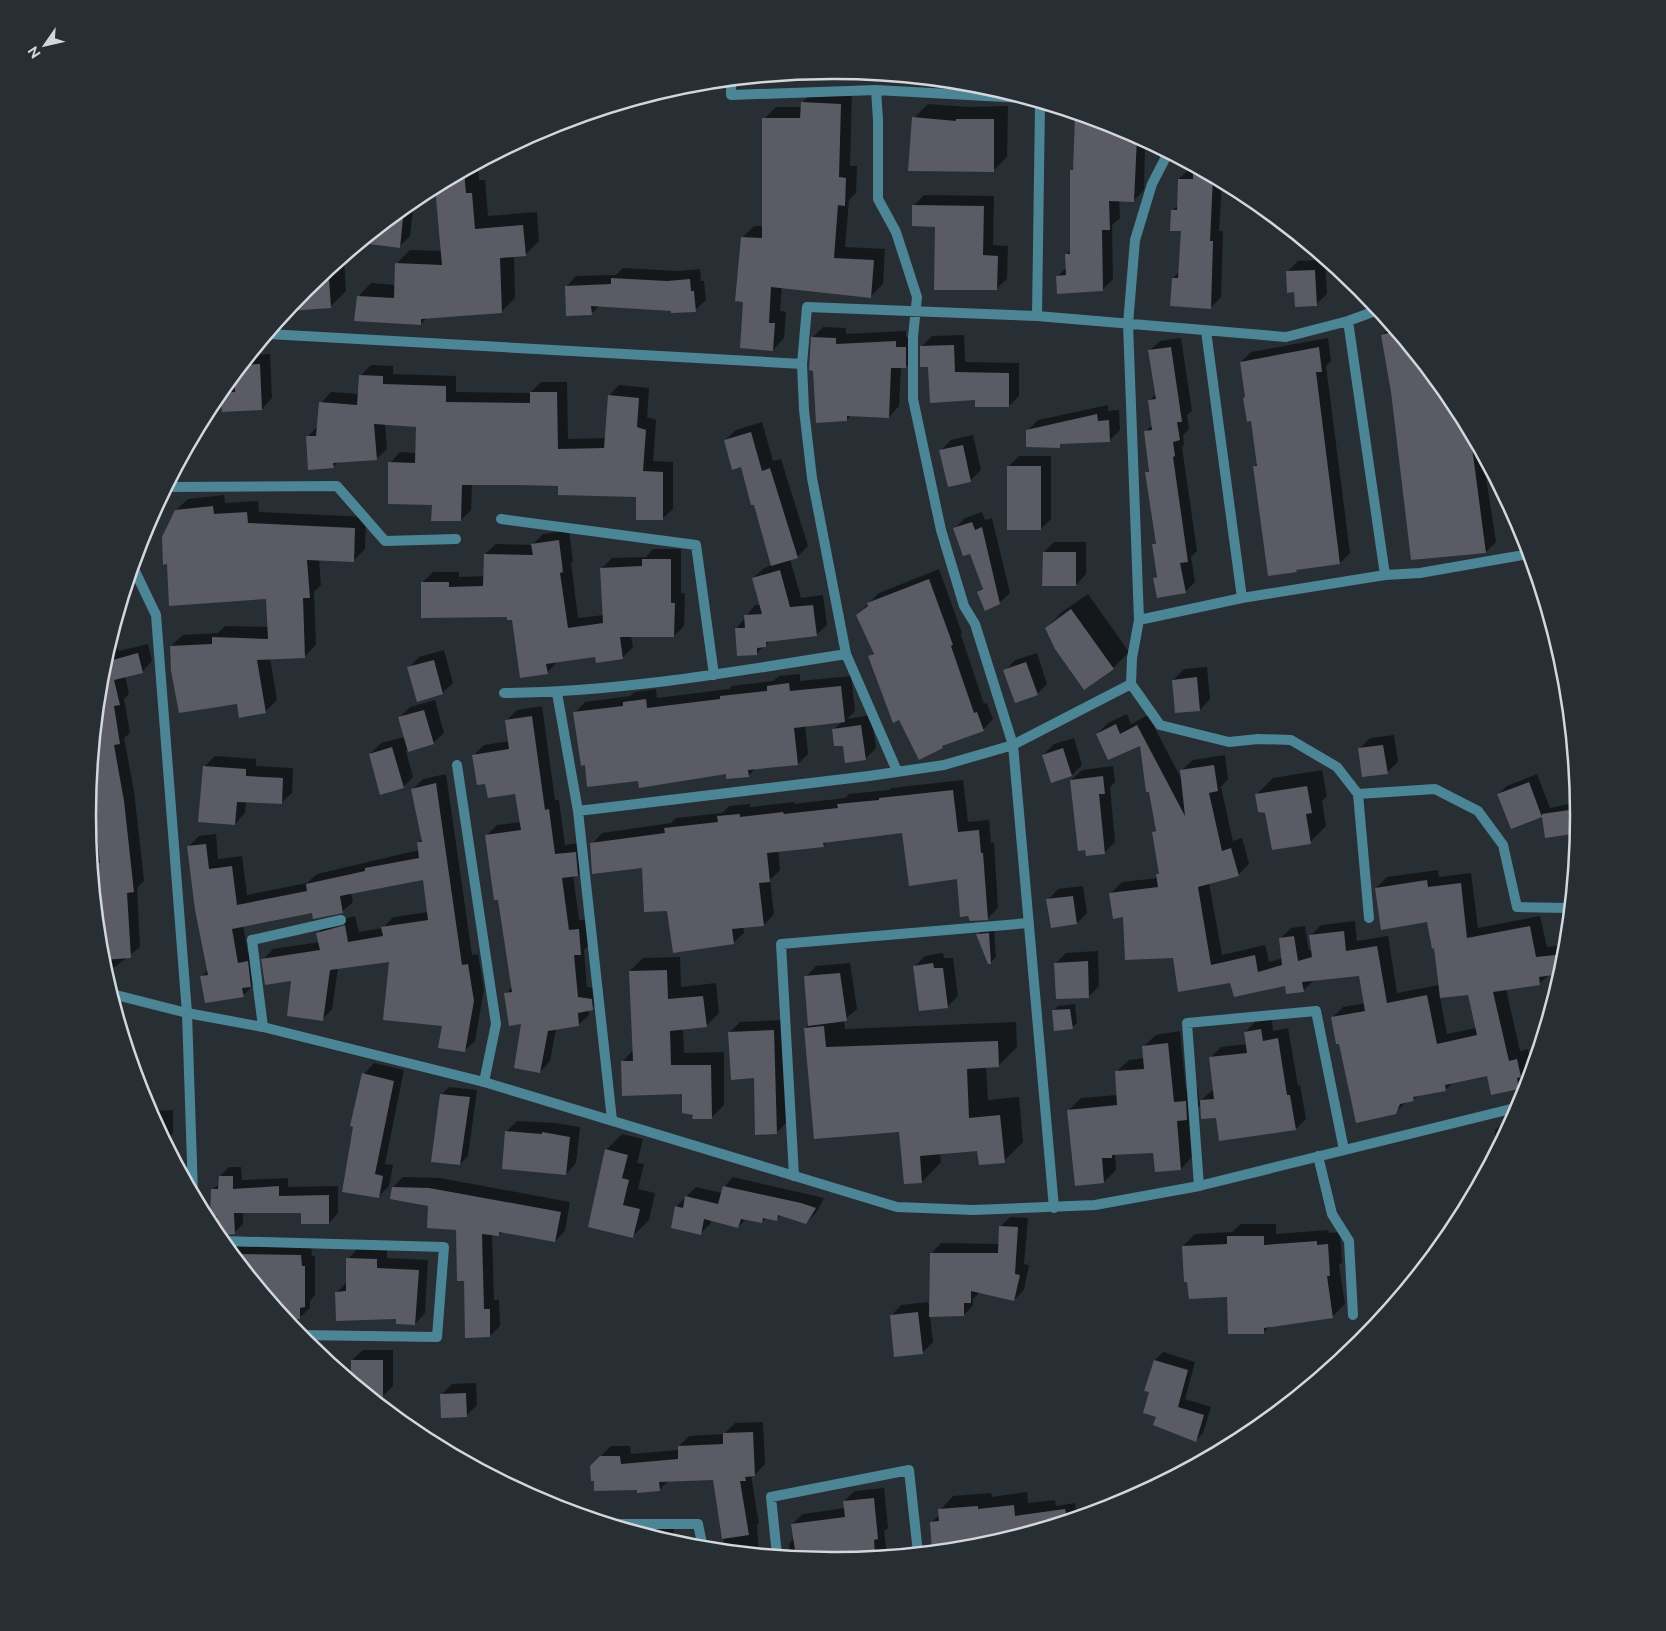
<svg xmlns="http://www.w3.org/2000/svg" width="1666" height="1631" viewBox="0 0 1666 1631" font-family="Raleway,sans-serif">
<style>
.shadow{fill:#0007;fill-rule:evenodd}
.building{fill:#5a5b65}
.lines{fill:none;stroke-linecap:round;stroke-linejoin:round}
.minor{stroke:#4c8595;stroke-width:10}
.tertiary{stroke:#4c8595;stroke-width:10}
.rim{fill:none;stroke:#d3d7db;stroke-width:2.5}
</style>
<rect width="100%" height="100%" fill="#272e34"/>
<!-- shadow -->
<path class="shadow" d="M814,90L852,92L850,166H857L856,193L849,200L845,247L885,249L883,284L871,296L782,286L780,311L786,312L784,338L773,350L745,301L742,238L754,226H763L764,119L776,107H802L803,102Z
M928,104L969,107L1008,106L1007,157L993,171L914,118Z
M1075,114L1119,127L1145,141L1144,190L1133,201L1119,200L1120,218L1112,225L1113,279L1102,290L1057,277L1067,267L1066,255L1071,250L1072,170L1074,167Z
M478,164L479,180H485L488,216L537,212L539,241L525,255L514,256L515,298L501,312L428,317L420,324L358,297L371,283L396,285V264L410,250L442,251L436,186Z
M1195,168L1222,182L1219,231H1223L1221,297L1210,308L1173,278L1180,271L1182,230L1172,211L1178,205L1179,179L1189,169Z
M924,195L994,196L993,245L1008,246L1007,279L996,289L914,205Z
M414,200L410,236L400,246L363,241Z
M344,257L346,291L330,307L299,309V297L306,288Z
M1325,260L1327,294L1316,304L1295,291L1287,272L1298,261Z
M623,268L678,271L700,269L701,281H704L706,300L695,310L600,305L591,314L566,287L576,276L616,275Z
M1391,326L1453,402L1483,458L1496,542L1486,552L1392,392L1382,336Z
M823,327L846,328V334L906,331V337H916V356L906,367H901L899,406L889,417L851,415L847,420L812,338Z
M964,335L965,362L1019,363V396L1009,406L976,399L929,365L921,347L932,336Z
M1181,338L1192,411L1187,415L1189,429L1183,435L1184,445L1182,447L1197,551L1191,557L1195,582L1185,592L1154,578L1158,575L1154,545L1157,542L1147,473L1150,469L1145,432L1152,425L1149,401L1156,394L1150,350L1160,341Z
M1328,338L1331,361L1326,366L1350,553L1340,563L1299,568L1296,571L1254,467L1258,462L1252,419L1244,398L1246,396L1241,362L1251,352Z
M270,354L272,398L262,409L222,393L232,383H236V374L251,355Z
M371,365L393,366V374L456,376V392L530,393L541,382H567L568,439L606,438L609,396L619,385L649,388L647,417L656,420L653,461L673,462V509L662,519L638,495L559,484H472L471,510L461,520L433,503L390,463L400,452L417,453V426L385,424L387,449L376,459L339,461L333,467L307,437L318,426L321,403L331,392L359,394L361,375Z
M1108,405V411L1119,410L1120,430L1109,441L1063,442L1059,446L1027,431L1038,420Z
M762,422L773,461L781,459L808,546L797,557L790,559L801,598L823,595L827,625L816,635L771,640L757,653L736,629L755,605H761L753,578L764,568L772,565L755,503L742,466L725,440L736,430Z
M973,435L981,470L971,480L949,485L940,451L951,440Z
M1019,456H1051V519L1041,529L1008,467Z
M224,495L225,503L258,501L259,512L366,517L365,549L353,561L319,559L321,585L314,592L316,645L304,657L270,658L277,700L265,712L238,703L171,646L183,635L218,633L225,626L269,627L268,598L176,510L188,499Z
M982,512L985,520L992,518L1010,593L999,603L978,593L983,587L971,552L954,529L965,518Z
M569,530L573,561L571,563L578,618L604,615L601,569L612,558L646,557L653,549H681V593H685L684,626L674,636H631L633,647L622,658L596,656L557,662L547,673L513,619L422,583L433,572H459V577L485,576V554L496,544L532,545L543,534Z
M1054,542H1086V574L1076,585L1044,552Z
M939,569L962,633L961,635L984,704L987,703L993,719L983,730L946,743L942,747L870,657L874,652L857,615L879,593Z
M1088,594L1129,652L1113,668L1046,628L1062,612Z
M148,644L152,661L142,672L125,676L129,694L124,699L130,733L124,738L134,791L144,881L137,888L140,947L115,967L104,968L88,815L102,673L109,657L118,648L119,651Z
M444,650L453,683L442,693L409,668L419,657Z
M1037,653L1047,684L1037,694L1005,671L1015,660Z
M1207,667L1210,699L1200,710L1173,680L1184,669Z
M800,674V681L851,676L855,711L847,719L871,715L876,748L865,759L844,744L833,730L842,722L805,726L808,754L798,764L756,768L748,776L727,772L639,779L586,763L575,713L585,702L630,696L635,692L656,689L657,698L729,689L732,686L773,681L779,676Z
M435,700L444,733L433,743L406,751L413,777L403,787L370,754L381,743L405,737L399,718L410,707Z
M542,706L555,800H559L565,845L585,842L588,864L578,875H573L579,920L589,919L591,943L584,950L587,987L602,989L603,998L592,1008L588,1009L589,1015L578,1025L556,1029L550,1061L540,1072L522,1023L506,994L512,987L500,898L486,836L497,825L521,822L516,793L486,783L474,755L484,745L510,741L507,720L517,710Z
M1127,714L1131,724L1148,715L1182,780V770L1193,760L1225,755L1228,779L1221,787L1233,841L1242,838L1249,864L1238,875L1209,883L1222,955L1265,945L1269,962L1283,958L1280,939L1291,928L1305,926L1309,951L1312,950L1311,935L1321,925L1355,921L1357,941L1388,936L1397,993L1439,985L1435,947L1428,921L1376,888L1387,877L1438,870L1439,877L1471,873L1478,928L1540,916L1547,947L1566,945L1561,972L1550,974L1539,984L1506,989L1520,1051L1528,1049L1531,1065L1528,1068L1529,1077L1518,1088L1488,1074L1454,1082L1445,1090L1418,1095L1413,1100L1407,1101L1395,1113L1340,1042L1332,1018L1343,1007L1365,1003L1360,974L1314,980L1303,991L1286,984L1231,982L1174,957L1111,893L1122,882L1158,878L1160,872L1153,832L1157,829L1140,744L1097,734L1108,723ZM1469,994L1476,1028L1447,1034L1440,997Z
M1394,735L1398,762L1387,772L1360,748L1370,738Z
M1074,738L1082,765L1072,775L1043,755L1054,744Z
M215,756L256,759V766L293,768L292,793L281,803L246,802L245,813L235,824L204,767Z
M1113,766L1115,782L1110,787L1115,842L1105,852L1087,854L1071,780L1082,770Z
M1322,770L1327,796L1322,801L1326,826L1310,842L1267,812L1257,794L1273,778Z
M446,774L472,955L478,954L484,989L475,1041L464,1051L390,960L338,968L332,1009L322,1020L293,979L263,960L273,949L320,942L318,933L328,923L355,916L359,932L383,928L393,917L429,912L424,879L351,893L353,902L342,912H313L243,925L248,953L258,952L253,985L243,996L201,977L208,970L189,846L199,836L216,834L218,859L242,856L247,895L307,883L317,874L419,850L418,843L423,838L413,789L423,779Z
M1537,774L1550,808L1577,802V827L1572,832L1543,815L1511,828L1498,794L1507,786Z
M963,780L968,822L989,820L991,843H994L998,908L988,918L958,878L903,831L828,841L823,846L778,850L780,870L770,880L774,914L764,925L743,927L744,933L733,943L668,909L643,867L592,844L602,833L671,823L676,818L722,813L729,806L750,804V807L794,802V804L845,798L849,794L889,790L891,788Z
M1083,886L1087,913L1077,923L1048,900L1058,889Z
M994,929L996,957L991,962L977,935L982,930Z
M1098,951L1099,986L1089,996L1056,963L1066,953Z
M943,953L944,958H953L958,996L947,1007L915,966L925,956Z
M680,957L681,987L716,983L719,1013L706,1026L683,1029L684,1053L724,1052V1105L711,1118L694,1114L683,1093L622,1062L633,1050L630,971L643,958Z
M850,963L857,1009L844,1020L845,1029L1016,1022L1017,1047L998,1066L986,1067L988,1100L1019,1097L1023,1142L1004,1161L979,1149L940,1153L941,1162L922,1182L900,1131L805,1028L809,1024L806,977L816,966Z
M1075,1004L1077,1023L1072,1028L1053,1011L1058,1006Z
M1272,1019L1273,1031L1288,1028L1298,1086L1300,1085L1306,1119L1296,1129L1218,1116L1201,1104L1190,1116L1193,1156L1181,1169L1154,1151L1115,1154L1116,1170L1104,1182L1068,1111L1081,1098L1118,1095L1116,1072L1129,1060L1145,1058L1143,1047L1156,1035L1180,1031L1186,1090L1198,1089L1199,1102L1214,1089L1210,1058L1221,1047L1247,1044L1245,1032L1256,1021Z
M784,1020L787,1122L776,1133L755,1077L729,1033L740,1022Z
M374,1063L404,1070L385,1164L393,1165L389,1186L379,1196L344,1190L364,1074Z
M449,1087L477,1090L468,1156L460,1164L441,1095Z
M173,1110V1133L165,1140L150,1111Z
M1516,1112L1495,1150V1130L1513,1113Z
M517,1121L554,1123L580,1127L576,1163L566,1174L506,1132Z
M622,1134L643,1139L637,1163L644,1164L638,1189L655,1193L649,1220L633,1236L590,1226L606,1150Z
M229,1167H241L242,1180L288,1178V1187L338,1186V1213L329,1223L302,1212H243V1224L234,1233L218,1235V1215L212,1190L220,1183V1176Z
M403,1177L440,1178L570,1202L565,1231L555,1241L502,1231L498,1235L492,1234L494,1300H499L500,1326L490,1336L465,1280L457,1229L430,1205L393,1187Z
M733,1177L824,1198L816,1213L806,1222L781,1215L776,1220L766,1218L762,1222L746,1219L738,1227L711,1220L710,1224L700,1234L676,1207L696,1187L722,1193L724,1187Z
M1010,1217L1028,1218L1024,1264L1029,1265L1024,1290L1014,1300L980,1292L973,1299V1305L964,1315L930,1316L933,1342L922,1353L891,1316L901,1305L928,1302L931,1308L932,1253L941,1243L999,1244L1000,1227Z
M1241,1224H1276V1234L1328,1230L1329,1233L1340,1232L1342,1262L1339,1265L1345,1304L1332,1317L1270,1326L1263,1333L1183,1246L1195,1234L1232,1232Z
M227,1235L232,1238L311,1245L312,1256H315V1295L310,1301V1308L299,1318H286L222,1240Z
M358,1248L387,1249V1258L428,1260L425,1313L415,1324L337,1292L348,1281V1259Z
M363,1350H393V1386L383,1396H371L352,1380V1360Z
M1163,1352L1195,1362L1185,1399L1211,1407L1203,1433L1195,1441L1157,1416L1151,1391L1146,1390L1155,1360Z
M476,1383L477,1405L466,1416L442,1394L452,1384Z
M763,1422L765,1464L755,1475H751L759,1524L757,1525L759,1554L725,1550L714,1479L668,1481L659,1490L638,1489L595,1480L591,1466L611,1446H630L631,1454L679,1450V1446L689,1436L724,1434L735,1423Z
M884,1488L888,1528L884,1531L887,1556L833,1561L791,1557L789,1544L794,1538L792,1524L803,1514L845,1508L844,1501L855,1491Z
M1027,1492L1028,1503L1055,1500L1056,1506L1075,1503L1077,1517L978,1547L933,1551L931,1523L940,1514V1510L953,1496L991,1493L992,1497Z
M673,1525L675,1543L633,1530Z"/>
<!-- building -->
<path class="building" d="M801,102L841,104L839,177L846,178L845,206L838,205L834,258L874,260L871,298L771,287L769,323H775L773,351L740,348L743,302L735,301L741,237L762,238V118H800Z
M1075,114L1118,127L1137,137L1134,202L1109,201L1110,230H1102L1103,291L1057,294L1056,276L1066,275L1065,254H1070V170H1073Z
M912,117L956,121V119H994V172L908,171Z
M1193,167L1213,177L1210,241H1213L1211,309L1170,306L1172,278H1178L1181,231H1170L1171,210H1177L1178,179H1193Z
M464,171L466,193H472L475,229L523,225L526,256L500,258L502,313L421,319V325L354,321L357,296L394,298L395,263L442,265L435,187Z
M912,205L984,206L983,255L998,256L997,290H934L935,227L912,226Z
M404,208L400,248L361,243L388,221Z
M1315,270L1317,306L1295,307L1294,292L1287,293L1286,271Z
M611,278L667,281L690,279L691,291H694L696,312L671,313V311L591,306L592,315L566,316L565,286L611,284Z
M318,279H329L331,308L288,311L306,288Z
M1396,331L1453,402L1470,432L1486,553L1411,560L1391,392L1381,335Z
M811,337L836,338V344L896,341V347H906V368H891L889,418L847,416V421L816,423L813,371L809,370Z
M954,345L955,372L1009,373V407H975V400L930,403L928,367H920V346Z
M1171,347L1182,422H1177L1180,440L1173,442L1175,456L1173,457L1188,562L1180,563L1186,593L1157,598L1153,578L1157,577L1152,544H1156L1145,472H1149L1144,431L1152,430L1148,400L1156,399L1148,350Z
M1319,347L1322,372H1316L1340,564L1296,570L1297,572L1268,576L1253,466H1257L1251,421L1247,422L1243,398L1245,397L1240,362Z
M260,364L262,410L222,412L220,393L235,392L234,375L243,365Z
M359,375L383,376V384L446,386V402L530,403V392H557L558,449L604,448L608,395L639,398L637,427L646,430L643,471L663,472V520H636V497L558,495V486L519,485H462L461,521H431L432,505L388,504V462L415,463L416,427L374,424L377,460L333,463L334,468L308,470L306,436H316L319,402L357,405Z
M1097,414L1098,421L1109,420L1110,442L1060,444V448L1026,447V430Z
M751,432L762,471L770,468L798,558L771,566L754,505H751L741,467L732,470L724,440Z
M963,445L971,482L948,487L939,450Z
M1007,466H1041V530H1007Z
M213,506L214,514L247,512L248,523L355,528L354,562L307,560L310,598H303L305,658L257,660L266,713L239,718L237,704L179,713L171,671L170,646L212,644V637L268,639L266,599L169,606L167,564L163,565L162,537L175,510Z
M972,522L975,530L982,527L1000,604L985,611L977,592L983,589L970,554L963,556L953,528Z
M559,540L563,572L560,573L568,628L603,623L600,568L642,566V559H671V603H675L674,637H620L623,659L596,663L595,657L546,664L548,674L520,678L512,620H507V617L421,618V582H449V587L483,586L484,554L533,555L531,544Z
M1043,552H1076V586H1042Z
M780,570L790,607L813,605L817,636L766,642V647L757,648V655L737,656L735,628H745L744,615L762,614L752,578Z
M929,579L953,645L951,646L974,713L977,712L984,731L942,746L943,748L919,760L899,720L893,723L868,656L874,654L856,615L868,606L867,603Z
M1071,609L1114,669L1084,690L1055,649L1045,628Z
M107,652L109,661L138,653L143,673L114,680L120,705L114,706L120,744L114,745L124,801L134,892L127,893L131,958L102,960L92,864L100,863L91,784L102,670Z
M434,660L443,694L417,702L407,667Z
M1026,662L1038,695L1015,703L1003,670Z
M1197,677L1200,711L1175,713L1172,680Z
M789,683L790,691L841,686L845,722L794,728L798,765L748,770L749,777L726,779V774L639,788L638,781L587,787L585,765L581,766L573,712L623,706V702L646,699L647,708L720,699V696L767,691V686Z
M424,710L434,744L408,752L398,717Z
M532,716L545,810L549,809L555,854L576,852L578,876L562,878L569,930L579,929L581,955H574L578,997L592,999L593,1010L578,1013L579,1026L548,1031L540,1073L514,1068L521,1024L509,1026L504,993L512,992L498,900H494L485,835L521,830L515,794L488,798L485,784L477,785L472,755L509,749L505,720Z
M1116,724L1120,734L1137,725L1185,816L1180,770L1214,765L1218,791L1209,793L1222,851L1231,848L1239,876L1198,887L1211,965L1255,955L1258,972L1282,965L1279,938L1294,936L1298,961L1312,957L1309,935L1344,931L1346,951L1377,946L1387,1003L1427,995L1437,1044L1477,1035L1468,995L1440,998L1434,948L1432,949L1427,922L1381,930L1375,888L1427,880L1428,887L1461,883L1467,938L1530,926L1536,957L1565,954L1560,974L1539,977L1540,985L1493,992L1509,1061L1517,1059L1521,1077L1517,1078L1519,1089L1491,1095L1487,1076L1445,1085L1446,1091L1413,1097L1414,1101L1400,1104L1396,1114L1356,1123L1339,1044H1336L1331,1017L1365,1011L1359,976L1302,982L1304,992L1286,994L1285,986L1234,997L1230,983L1178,992L1173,958L1125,960L1123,917L1113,919L1109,893L1158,887L1156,874H1159L1152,832L1156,831L1149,792H1146L1140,746L1108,760L1096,734Z
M861,725L866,760L845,763L843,746H834L832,729Z
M1383,745L1388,774L1362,777L1358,748Z
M392,747L404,788L380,795L369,754Z
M1063,748L1072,776L1051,783L1042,755Z
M203,766L246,769V776L283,778L282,804L237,802L235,825L198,822Z
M1103,776L1105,794H1099L1105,854L1086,856L1085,850L1078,851L1070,780Z
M1529,782L1542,817V814L1569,810L1572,834L1545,838L1542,817L1511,829L1497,794Z
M436,783L462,965L468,964L474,1001L465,1052L438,1048L442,1026L383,1020L389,962L330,970L323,1021L287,1016L291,981L265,985L261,959L320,950L316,933L345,925L348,942L383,936L381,927L428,920L423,880L340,896L343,913L313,919L312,913L232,929L238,963L248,961L251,987L242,988L244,997L205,1003L200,976L208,975L195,910L187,846L206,844L209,869L232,866L237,905L307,891L306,884L365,871V868L419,858L417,842H422L411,789Z
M1307,786L1312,813L1306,814L1311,844L1272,850L1265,813L1258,812L1255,794Z
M953,790L958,832L979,830L981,853H983L988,920L970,921L968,916L960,917L957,879L909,886L902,833L823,843L824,847L767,853L770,882L759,883L764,926L732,929L734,944L673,953L667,911L644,912L642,868L592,874L590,843L665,833L664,828L718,822L717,816L740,814V817L783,812L784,814L838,808L837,804L879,800V798Z
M1073,896L1077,924L1051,928L1046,899Z
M989,933L991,964H988L976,934Z
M1088,961L1089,998L1056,999L1054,963Z
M933,963L934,968H943L948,1008L919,1011L913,966Z
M667,970L668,999L703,996L707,1027L670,1031L671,1065H711L712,1119H692L693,1115L682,1113V1094L622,1096L621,1061H633L629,971Z
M840,973L847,1021L808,1026L804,976Z
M1070,1009L1073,1029L1054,1031L1052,1010Z
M824,1026L826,1047L998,1041L999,1067L967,1069L969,1118L1000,1115L1005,1163L979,1165L977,1151L920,1156L922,1183L904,1184L899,1132L814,1139L804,1028Z
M1261,1029L1263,1041L1278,1038L1287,1095H1290L1296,1130L1219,1141L1216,1118L1201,1119L1200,1100L1214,1099L1209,1057L1247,1053L1244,1032Z
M774,1030L777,1134L755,1135L754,1078L731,1080L728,1032Z
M1168,1043L1174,1102L1186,1101L1187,1120L1177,1121L1181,1170L1155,1172L1153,1153L1112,1155V1158H1102L1104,1183L1075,1186L1067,1110L1117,1105L1115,1071L1144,1069L1142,1046Z
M362,1073L394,1081L375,1174L383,1176L379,1198L342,1192L353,1127L350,1126Z
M440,1094L470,1097L460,1165L431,1162Z
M505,1131L542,1134V1132L570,1137L566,1175L502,1169Z
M605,1149L628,1155L622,1178L629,1180L623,1205L640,1209L633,1238L588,1227Z
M219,1176H233V1189L279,1186V1196L329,1195V1224H301V1213H234L235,1234L218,1236L217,1216L210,1217L211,1189H218Z
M723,1186L801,1203L816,1208L806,1224L778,1215L777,1221L763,1218L762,1223L741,1219L738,1228L704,1219L701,1235L671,1228L675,1206L683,1208L685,1196L718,1204Z
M392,1187L429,1188L561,1212L555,1242L499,1232V1236L482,1234L484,1309H490V1337L465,1338L464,1281H457L456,1230L427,1228L428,1206L390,1199Z
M999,1226L1018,1227L1015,1274L1020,1275L1014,1301L971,1291V1303H964V1316L929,1317L930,1253H998Z
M1227,1236H1264V1245L1317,1241V1245L1328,1244L1330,1276H1327L1333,1318L1264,1328V1334H1228L1227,1297L1189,1299L1187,1282H1184L1182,1246L1227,1244Z
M228,1248H235L236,1254L301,1255L302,1266H305V1307L300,1308V1319L287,1320Z
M346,1258L377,1259V1268L419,1270L415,1325L396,1324V1319L336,1321L335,1292L346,1291Z
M918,1312L923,1354L894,1357L890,1315Z
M351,1360H383V1406L351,1379Z
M1154,1360L1188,1370L1178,1407L1204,1415L1196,1442L1153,1425L1156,1417L1143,1413L1149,1392L1144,1391Z
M466,1393L467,1417L441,1418L440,1394Z
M753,1432L755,1476L745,1477L746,1481H740L749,1535L722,1539L713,1480L659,1482L660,1491L637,1493V1490L594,1491V1481H591L590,1466L600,1456H620L621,1464L678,1459V1446L723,1444V1433Z
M874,1498L878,1539L874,1540L875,1557L833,1561L796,1557L791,1524L845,1517L843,1501Z
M1014,1505L1015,1516L1065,1509L1068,1520L978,1547L932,1551L930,1522L939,1521L938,1509L978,1506V1509Z"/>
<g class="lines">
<!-- minor -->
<path class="minor" d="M731,80V95L876,90
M1022,98L876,90L878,120V199L896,232L917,297L913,337V399L941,530L964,606L975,624L1013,745L1054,1208
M1037,316L1040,103
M1348,321L1385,575
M1206,331L1242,598
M268,334L802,364
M167,487L337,486L385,541L456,539
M501,519L696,545L714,675
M1524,538L1526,555
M138,552L152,516
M133,567L156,615L187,1013L193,1193
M1139,620L1242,598L1385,575L1420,573L1529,554
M1131,684L1160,725L1229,742L1258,739L1291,740L1337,767L1358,794L1369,918
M504,693C619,692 733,672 846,654
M557,693L578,811L612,1120
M457,765L496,1024L484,1082
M897,771L846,654L812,478L804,410L802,364L807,307L1037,316L1286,337L1348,321L1378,310
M1358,794L1435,789L1478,811L1503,845L1517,907L1569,908
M578,811L869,776L944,765L1013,745L1131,684L1132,658L1139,620L1128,324L1135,240L1152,184L1168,153
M263,1027L252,940L341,920
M1318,1156L1332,1214L1349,1241L1353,1315
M794,1176L781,944L1029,923
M1199,1186L1187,1023L1316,1011L1344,1150
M222,1241L444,1247L437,1337L300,1335
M612,1524H698L703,1548
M777,1555L771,1497L909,1470L918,1553"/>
<!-- tertiary -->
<path class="tertiary" d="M112,994L187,1013L263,1027L484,1082L897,1207L973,1210L1095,1205L1199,1186L1519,1107"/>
</g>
<!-- crop -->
<path d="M0 0H1666V1631H0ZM832 79H834A736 736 0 0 1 1570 815V816A736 736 0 0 1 834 1552H832A736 736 0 0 1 96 816V815A736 736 0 0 1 832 79Z" fill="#272e34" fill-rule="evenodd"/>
<path class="rim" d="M832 79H834A736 736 0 0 1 1570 815V816A736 736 0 0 1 834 1552H832A736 736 0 0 1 96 816V815A736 736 0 0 1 832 79Z"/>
<!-- north arrow -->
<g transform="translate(45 45) rotate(236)" stroke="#272e34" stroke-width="4" paint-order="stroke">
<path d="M0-4L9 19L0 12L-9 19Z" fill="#d3d7db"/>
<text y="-8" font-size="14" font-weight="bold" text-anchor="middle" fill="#d3d7db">N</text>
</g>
</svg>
